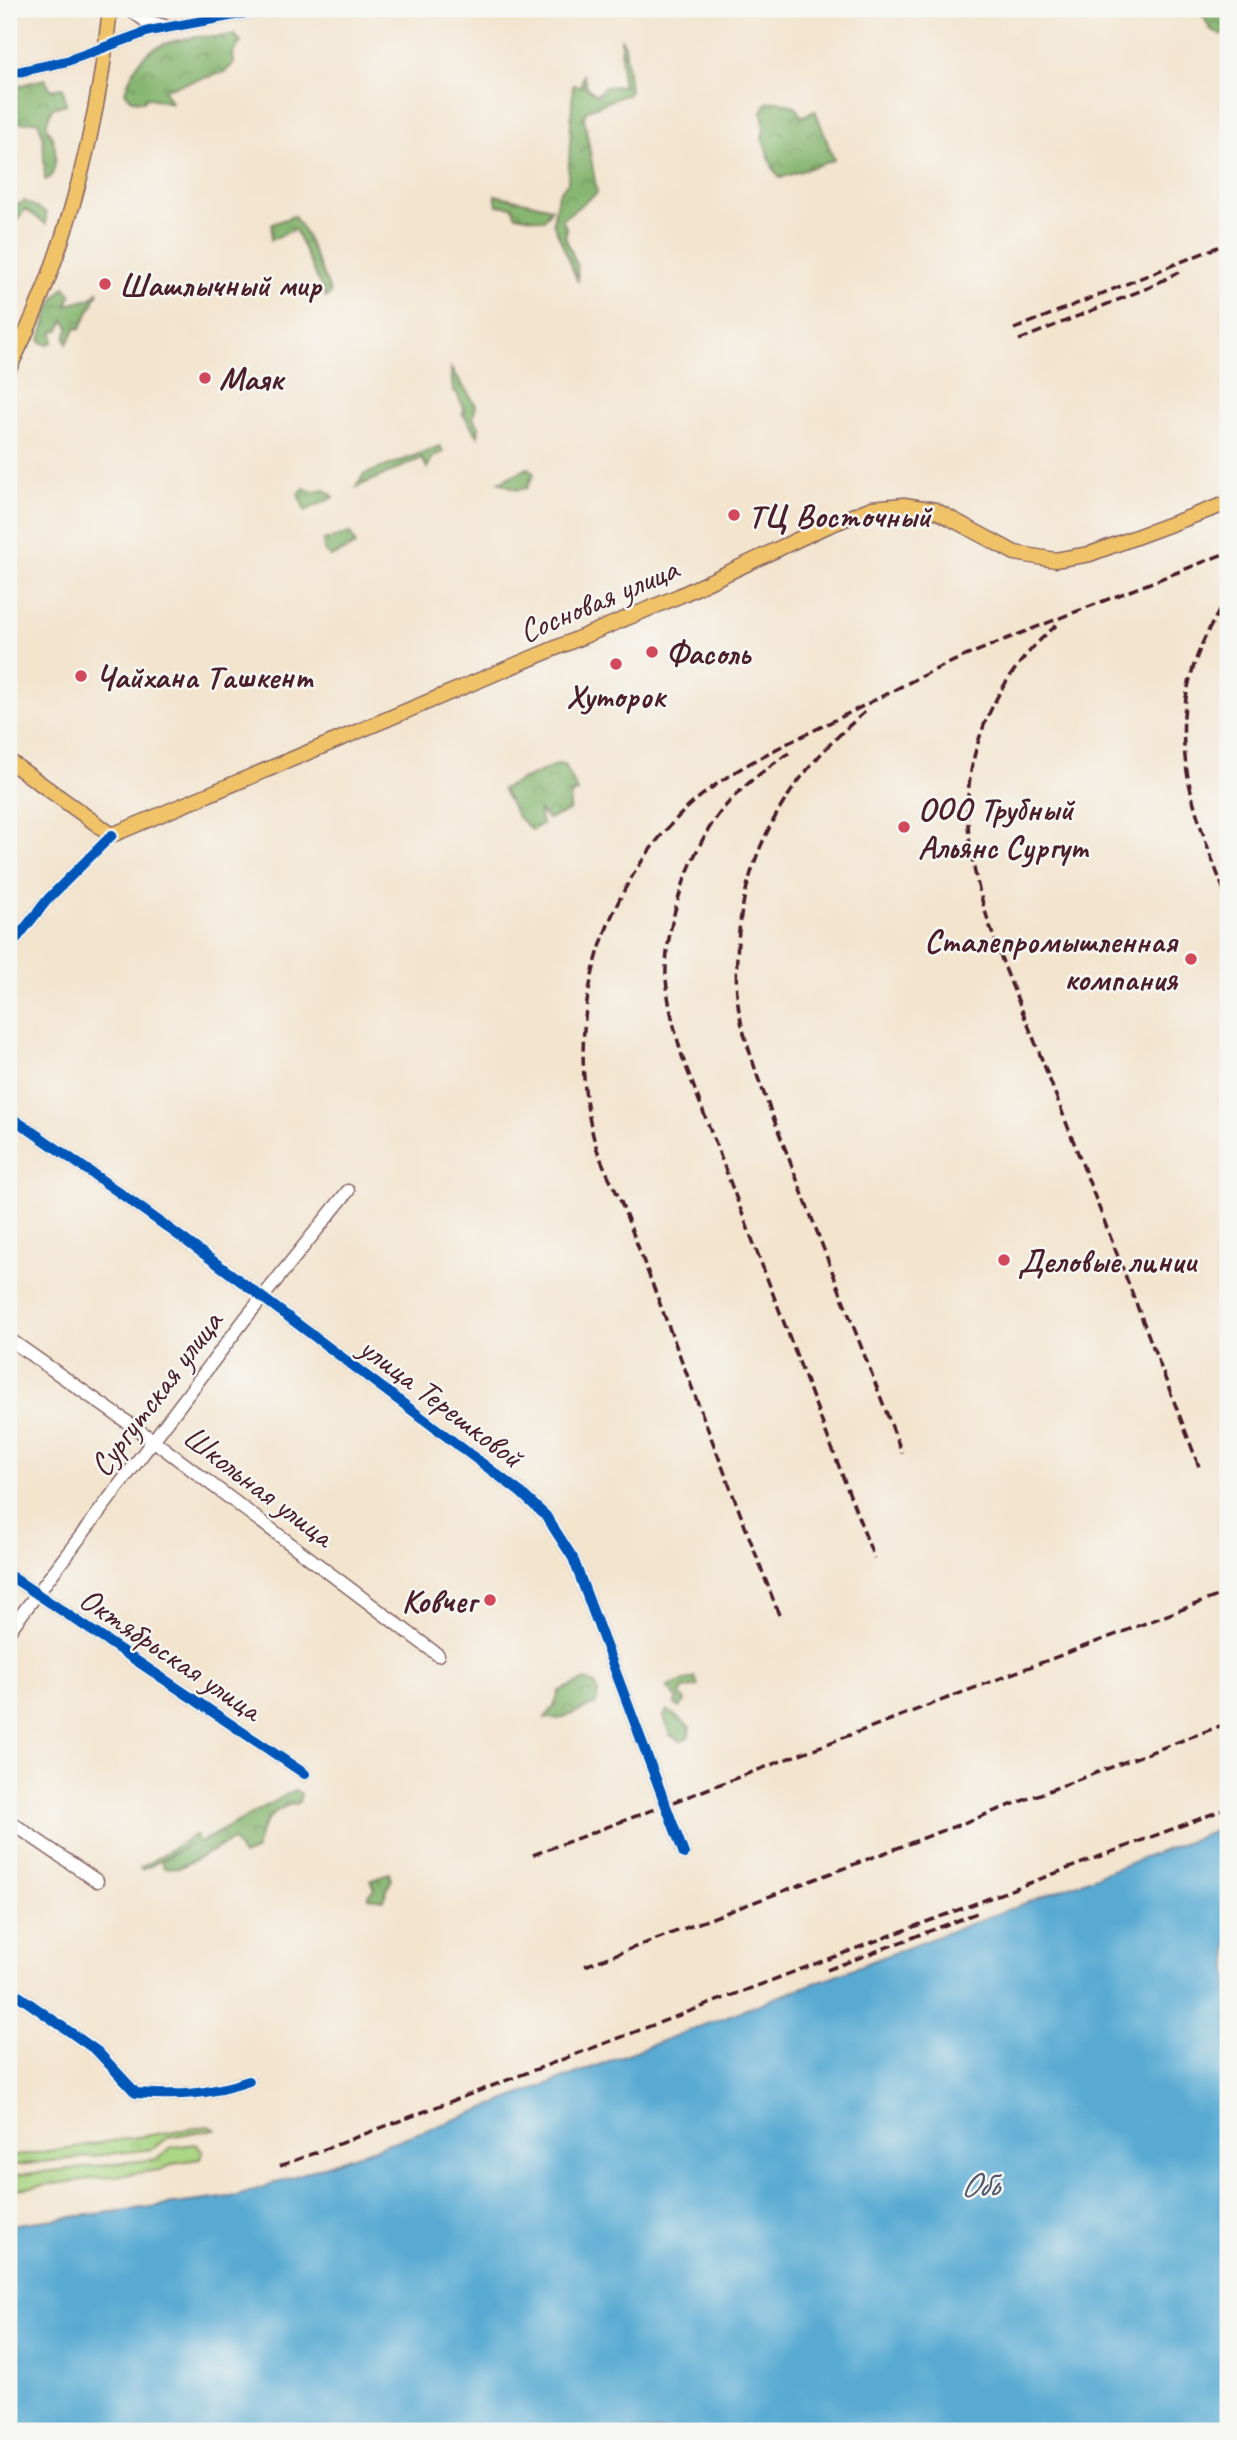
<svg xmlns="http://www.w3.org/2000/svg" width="1237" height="2440" viewBox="0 0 1237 2440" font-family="Caveat,sans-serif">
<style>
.grass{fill:url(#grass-tufts);stroke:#7a7a56;stroke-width:2}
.forest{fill:url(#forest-crowns);stroke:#686a4e;stroke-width:2}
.water{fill:#58aad3;stroke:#51647f;stroke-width:2}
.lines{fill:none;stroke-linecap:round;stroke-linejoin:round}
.minor-casing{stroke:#856464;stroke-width:15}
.major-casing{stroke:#856464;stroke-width:17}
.minor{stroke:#fff;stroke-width:12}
.major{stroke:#f0c369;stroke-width:14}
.rail{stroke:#4a1f2b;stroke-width:3.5;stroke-dasharray:10 5;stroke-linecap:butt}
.cycleway-casing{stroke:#f6f6f2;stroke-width:15}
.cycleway{stroke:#0057b8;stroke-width:10}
.poi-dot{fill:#d1495b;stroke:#f6f6f2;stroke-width:2.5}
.labels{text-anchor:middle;stroke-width:5;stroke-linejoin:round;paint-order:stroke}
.poi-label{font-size:33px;font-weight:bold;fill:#4a1f2b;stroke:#f6f6f2;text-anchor:start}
.street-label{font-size:33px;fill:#4a1f2b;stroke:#f6f6f2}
.water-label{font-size:35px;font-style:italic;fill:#50576e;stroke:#f6f6f2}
</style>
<defs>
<pattern id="grass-tufts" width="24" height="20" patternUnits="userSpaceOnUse" patternTransform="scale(1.75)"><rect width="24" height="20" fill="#a9d582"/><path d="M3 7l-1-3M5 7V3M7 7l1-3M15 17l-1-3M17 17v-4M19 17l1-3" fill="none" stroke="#93b670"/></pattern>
<pattern id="forest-crowns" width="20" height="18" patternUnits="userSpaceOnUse" patternTransform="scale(1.75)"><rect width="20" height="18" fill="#86b670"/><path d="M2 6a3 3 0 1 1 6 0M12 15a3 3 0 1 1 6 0" fill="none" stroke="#70935c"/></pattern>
</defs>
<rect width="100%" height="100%" fill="#f6f6f2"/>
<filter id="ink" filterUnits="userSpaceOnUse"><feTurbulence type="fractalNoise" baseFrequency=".0143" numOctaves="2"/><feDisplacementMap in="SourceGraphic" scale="14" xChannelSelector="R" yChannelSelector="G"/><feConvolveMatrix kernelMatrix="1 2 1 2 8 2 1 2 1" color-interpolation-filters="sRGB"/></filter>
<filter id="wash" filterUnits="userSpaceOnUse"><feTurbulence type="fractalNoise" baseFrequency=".00686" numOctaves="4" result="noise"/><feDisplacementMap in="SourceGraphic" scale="28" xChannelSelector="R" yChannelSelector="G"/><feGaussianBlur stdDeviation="1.57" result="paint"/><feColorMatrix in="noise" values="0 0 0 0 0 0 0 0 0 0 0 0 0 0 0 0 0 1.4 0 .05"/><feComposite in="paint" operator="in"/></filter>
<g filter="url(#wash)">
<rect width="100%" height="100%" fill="#f3e4ce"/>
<!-- grass -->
<path class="grass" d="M208,2126L215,2129L168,2137L152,2149L9,2166V2157Z
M196,2144L203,2152L201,2159L179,2162L159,2170L9,2190V2176L157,2159L172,2147Z"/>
<!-- forest -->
<path class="forest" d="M1200,9H1228V33L1221,35L1210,29Z
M234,34L241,42L233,53L234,63L225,72L164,89L171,103L146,97L144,101L132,100L125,92C137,52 154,43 196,37C212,35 216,40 234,34Z
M621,38L625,46L630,91L627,95C613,97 602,106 587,110L584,117L597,193L562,219L567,229L565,237L577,265L578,282L553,222L558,195L568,182L573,85L581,86L583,74L587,88L597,95L605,87L622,86Z
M45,79L51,90L63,88L66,104L52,108L46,125C56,142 59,158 51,177L45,180L43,136L38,121L9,124V88Z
M777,101L795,106L802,117L815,110L834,160L780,178C769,166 769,152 762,138L764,129L762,111L767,103Z
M495,195L552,208L544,220L515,215L513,207L497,205Z
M25,201L46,213V224L25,209L10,230L11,208Z
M294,216L306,235L331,293L326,298L295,229L271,240L272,224Z
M65,287L71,295L67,305L90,299L99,291L80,329L76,327L67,344L65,338L69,327L64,320L59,330L53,331V342L47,345L40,341C44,324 51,297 65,287Z
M451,369L476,405L473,418L479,426L478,436L462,413L465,412L456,391L453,392Z
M440,446L443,452L433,457L427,468L422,458L357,487L363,475Z
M528,468L534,474L527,488L518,490L499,482Z
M304,488L313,492L326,490L334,497L305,511L298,494Z
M350,533L356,545L330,557L324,550L323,541Z
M557,764L565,765L578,792L571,794L569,811L548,819L538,809L542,824L532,830L518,817L502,789Z
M695,1677L698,1686L684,1689L680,1694L685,1701L679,1708L675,1704L677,1698L667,1687Z
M585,1680L595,1684L598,1692L596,1704L559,1719L545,1718L554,1707L559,1691Z
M667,1710L690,1727L688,1737L681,1741L670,1735L664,1716Z
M295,1790L301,1794L299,1803C275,1805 257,1826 257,1850L243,1856L233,1840L181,1867L164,1868L161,1861L189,1845L143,1870L140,1868L195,1835L199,1843Z
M389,1873L391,1880L383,1900L369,1898L368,1895L375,1889L371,1879Z"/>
<!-- water -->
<path class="water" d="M1228,1826V2431H9V2225L238,2196L438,2126Z"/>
</g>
<g filter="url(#ink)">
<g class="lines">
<defs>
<path id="minor" d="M129,9L146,21L165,26
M9,74L67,61L149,31L267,9
M9,948L48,899L112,835
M9,1116C184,1234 351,1365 520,1492L546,1516L573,1558L684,1854
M9,1339L154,1441L438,1655
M9,1575L305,1774
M9,1631L245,1319L348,1191
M9,1821L97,1881
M9,1989L97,2051L136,2093C179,2096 208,2095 249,2081"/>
<path id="major" d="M9,369C65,256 97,134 110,9
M9,761L112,835L679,596L820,529L872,508L904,505L935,510L1015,553L1055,560L1090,554L1228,503"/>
</defs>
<!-- minor casing -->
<use href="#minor" class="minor-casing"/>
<!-- major casing -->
<use href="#major" class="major-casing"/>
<!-- minor -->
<use href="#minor" class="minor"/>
<!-- major -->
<use href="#major" class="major"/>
<!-- rail -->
<path class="rail" d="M1014,329L1228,243
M1019,340L1150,287L1179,272
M1228,597C1155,707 1184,788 1228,901
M1057,625C999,672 963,749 968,824C973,906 1017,994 1046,1070C1097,1203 1149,1336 1200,1469
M865,712C793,772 745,846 738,942C736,967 735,992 740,1016C744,1037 752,1058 758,1078L902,1453
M789,753C768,767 748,782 731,800C693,838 664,924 666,978C668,1005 675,1031 682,1056L874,1558
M779,1615L621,1202C612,1182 599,1160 594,1139C564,1024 597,897 682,813C724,771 783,746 835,720C878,699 919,676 963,657C1051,620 1140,588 1228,552
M533,1855L1228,1592
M585,1966L1228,1723
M827,1970L977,1913
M280,2166L1228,1808"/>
<defs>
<path id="cycleway" d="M9,74L67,61L149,31L267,9
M9,948L48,899L112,835
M9,1116C184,1234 351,1365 520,1492L546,1516L573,1558L684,1854
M9,1575L305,1774
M9,1989L97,2051L136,2093C179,2096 208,2095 249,2081"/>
</defs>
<!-- cycleway casing -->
<use href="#cycleway" class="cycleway-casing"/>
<!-- cycleway -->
<use href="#cycleway" class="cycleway"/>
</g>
</g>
<!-- markers -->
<g class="poi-dot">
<circle cx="105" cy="284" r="7"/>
<circle cx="205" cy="378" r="7"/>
<circle cx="734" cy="515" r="7"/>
<circle cx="652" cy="652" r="7"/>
<circle cx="616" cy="664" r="7"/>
<circle cx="81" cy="676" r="7"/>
<circle cx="904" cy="827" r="7"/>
<circle cx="1191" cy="959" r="7"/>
<circle cx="1004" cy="1260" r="7"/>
<circle cx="490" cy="1600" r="7"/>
</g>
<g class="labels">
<!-- poi labels -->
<g class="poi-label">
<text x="119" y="296">Шашлычный мир</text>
<text x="219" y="390">Маяк</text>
<text x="748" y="527">ТЦ Восточный</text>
<text x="666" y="664">Фасоль</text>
<text x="95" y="688">Чайхана Ташкент</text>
<text x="616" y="707" text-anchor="middle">Хуторок</text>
<text x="918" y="820">ООО Трубный<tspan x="918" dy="38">Альянс Сургут</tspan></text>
<text x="1177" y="952" text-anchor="end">Сталепромышленная<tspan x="1177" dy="38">компания</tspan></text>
<text x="1018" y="1272">Деловые линии</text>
<text x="476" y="1612" text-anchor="end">Ковчег</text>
</g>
<!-- street labels -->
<g class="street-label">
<text transform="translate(598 599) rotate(-23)" y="12">Сосновая улица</text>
<text transform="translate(155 1393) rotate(-53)" y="12">Сургутская улица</text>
<text transform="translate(442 1401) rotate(37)" y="12">улица Терешковой</text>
<text transform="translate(259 1485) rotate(37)" y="12">Школьная улица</text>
<text transform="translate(171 1653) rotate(34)" y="12">Октябрьская улица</text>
</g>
<!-- water labels -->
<g class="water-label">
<text x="979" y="2196">Обь</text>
</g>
</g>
<!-- margin -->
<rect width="1237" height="2440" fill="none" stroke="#f6f6f2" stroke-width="35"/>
</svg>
